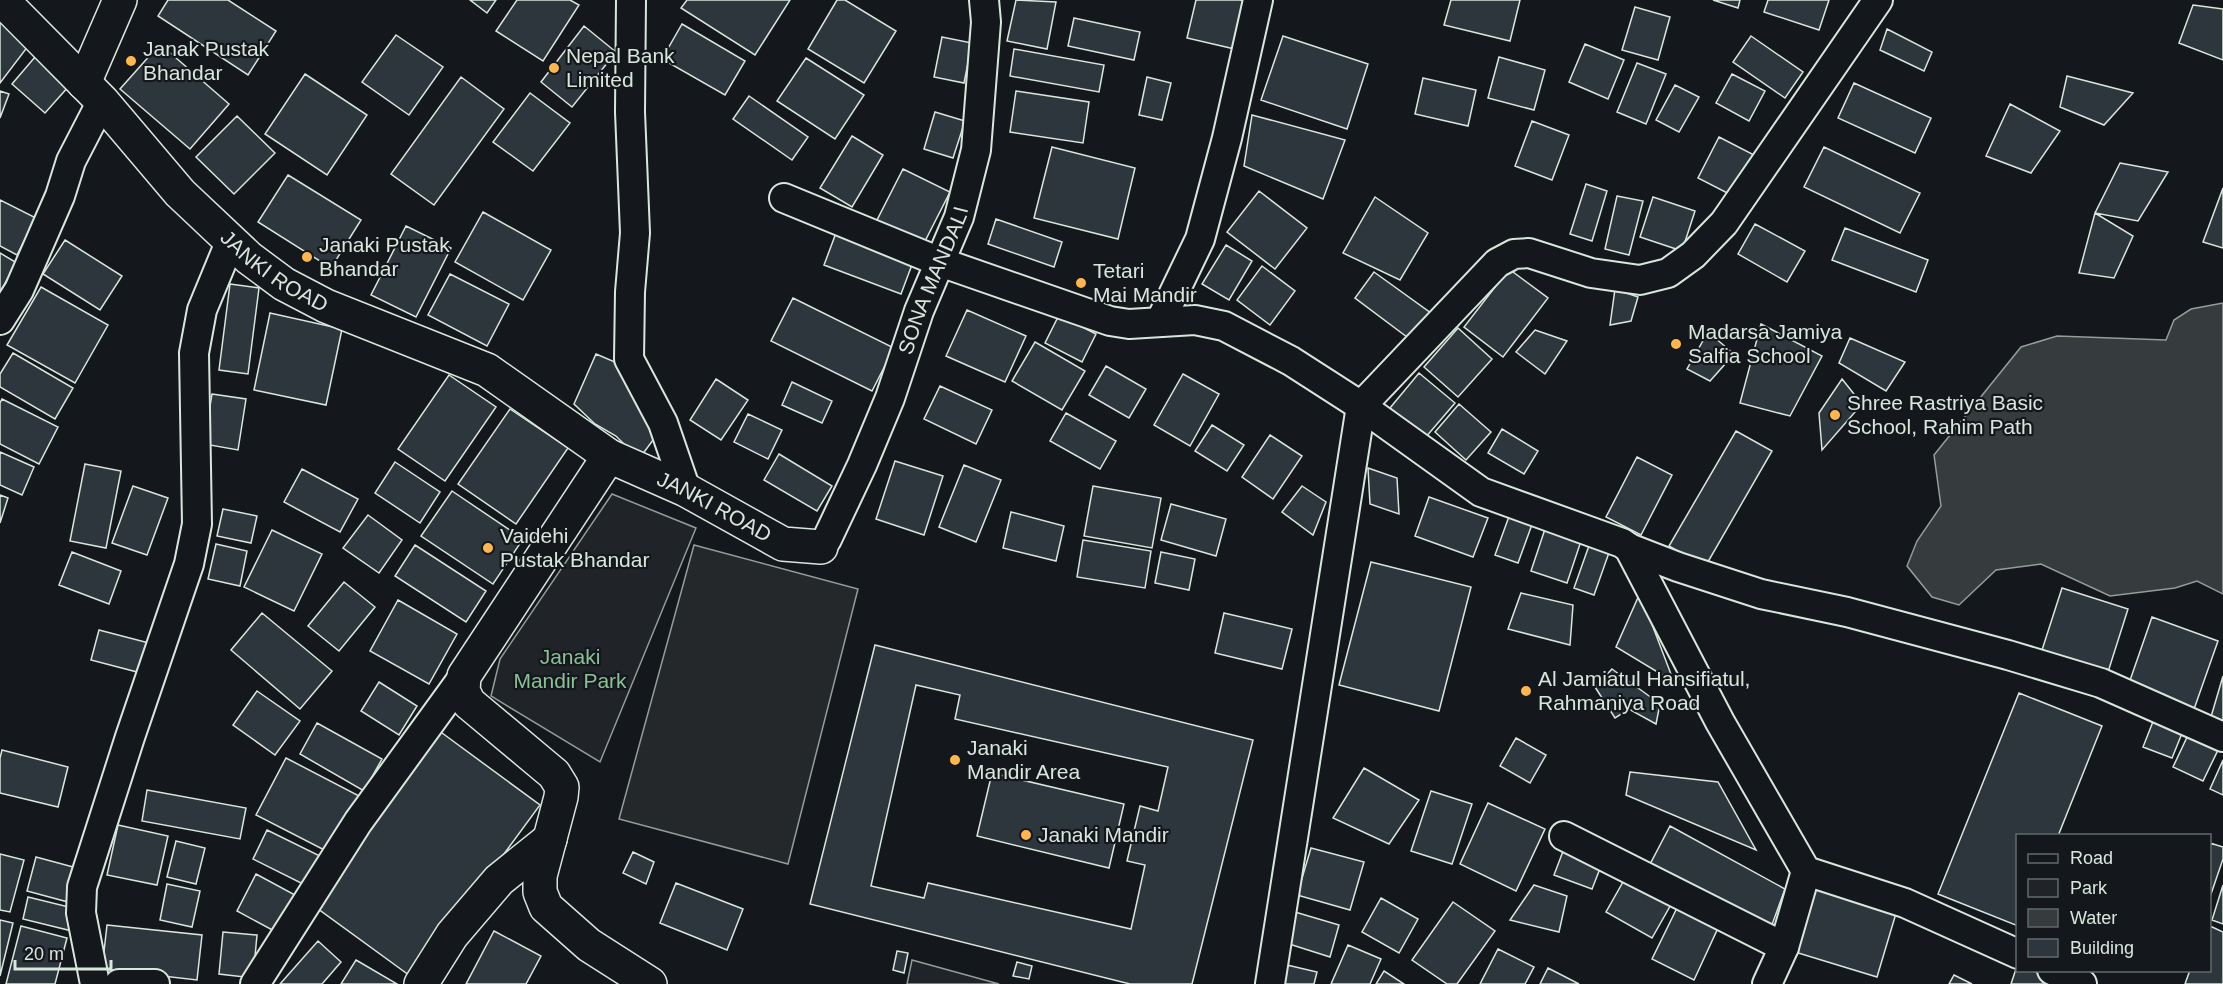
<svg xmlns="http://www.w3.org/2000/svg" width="2223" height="984" viewBox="0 0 2223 984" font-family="Arial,sans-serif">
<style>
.green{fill:#202428;stroke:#939e99;stroke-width:1.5}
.parking{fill:#24282b;stroke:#939e99;stroke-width:1.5}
.water{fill:#363b3e;stroke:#939e99;stroke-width:1.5}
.building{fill:#2c363c;stroke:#d8e6dc;stroke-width:1.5;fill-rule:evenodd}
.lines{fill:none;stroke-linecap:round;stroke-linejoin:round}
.street-casing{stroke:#d8e6dc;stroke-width:32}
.secondary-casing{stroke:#d8e6dc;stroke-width:36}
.street{stroke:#14181c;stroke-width:28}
.secondary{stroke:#14181c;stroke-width:33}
.poi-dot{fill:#ffb74d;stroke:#14181c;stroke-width:2}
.labels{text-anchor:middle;stroke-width:4.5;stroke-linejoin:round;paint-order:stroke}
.poi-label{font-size:21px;fill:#d8e6dc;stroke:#14181c;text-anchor:start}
.street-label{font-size:21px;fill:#d8e6dc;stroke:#14181c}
.park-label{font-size:21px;fill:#8ac095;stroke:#14181c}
</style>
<rect width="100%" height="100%" fill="#14181c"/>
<!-- green -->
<path class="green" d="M612,494L696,528L600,762L491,696L500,659Z
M912,960L999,984H907Z"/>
<!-- parking -->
<path class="parking" d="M694,545L858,589L788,864L619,819Z"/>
<!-- water -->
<path class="water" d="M2223,303V594L2197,581L2175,588L2110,596L2041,564L1996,570L1959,605L1932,597L1907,566L1917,541L1941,506L1934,455L2021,347L2057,336L2166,340L2174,320L2191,309Z"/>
<!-- building -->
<path class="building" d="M168,0H228L276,31L248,75L158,16Z
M470,0H496L487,13Z
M517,0H570L579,5L543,61L496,31Z
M687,0H790L755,55L681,8Z
M837,0H845L896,31L864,83L808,49Z
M1016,0L1056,2L1047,49L1007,41Z
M1196,0H1240L1249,2L1239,50L1187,38Z
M1451,0H1520L1510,41L1444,25Z
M1713,0H1740L1738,8Z
M1768,0H1829L1819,30L1764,12Z
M2193,5L2223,9V60L2179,43Z
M1635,7L1670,17L1658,60L1622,50Z
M0,17L32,41L0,83Z
M1074,18L1140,32L1134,60L1068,46Z
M682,24L745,61L725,95L662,59Z
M584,26L616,52L572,107L541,82Z
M1887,29L1932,52L1924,71L1880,50Z
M396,35L443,67L409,115L362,82Z
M1283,36L1368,64L1347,129L1261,100Z
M1751,36L1803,72L1785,98L1733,62Z
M942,37L972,43L964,83L934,77Z
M160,44L229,104L190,149L120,89Z
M1585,44L1624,60L1608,99L1569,82Z
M1014,49L1104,65L1099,92L1010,76Z
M35,57L69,86L45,113L12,84Z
M1499,57L1545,70L1534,110L1488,98Z
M806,58L864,95L835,139L777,101Z
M1637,63L1666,74L1646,124L1617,112Z
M305,74L367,115L327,175L265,134Z
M1732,74L1765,91L1749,121L1716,103Z
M2067,76L2133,93L2104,125L2060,107Z
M461,77L504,109L434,205L391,174Z
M1147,77L1171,83L1162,120L1139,115Z
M1423,78L1476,90L1468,126L1415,114Z
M1854,83L1931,118L1915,153L1838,118Z
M1675,85L1699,97L1679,132L1656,120Z
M0,91L9,94L0,118Z
M1016,91L1089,102L1083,143L1010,132Z
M530,93L570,123L533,171L493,142Z
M749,96L808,137L792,160L733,119Z
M2010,104L2060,131L2031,173L1986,156Z
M935,112L965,121L953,158L924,149Z
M1252,115L1345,140L1323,199L1244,166Z
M237,116L275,153L234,194L196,157Z
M1532,121L1569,135L1552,180L1515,166Z
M852,136L883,155L852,207L820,188Z
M1719,137L1756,156L1735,197L1698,178Z
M1052,147L1135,168L1118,239L1034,218Z
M1824,147L1920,193L1900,233L1804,187Z
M2120,163L2168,172L2138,221L2095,213Z
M903,169L950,192L922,247L875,224Z
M288,175L361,220L331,268L258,222Z
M1586,184L1607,191L1592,241L1570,234Z
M2223,188V248L2203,242Z
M1259,191L1307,228L1275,269L1227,232Z
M1617,196L1643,201L1629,255L1605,249Z
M1375,197L1428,233L1400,280L1343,253Z
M1653,197L1695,211L1682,251L1640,237Z
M0,200L36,218L17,255L0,246Z
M483,212L551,250L523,300L455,262Z
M2095,213L2133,236L2114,278L2079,273Z
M996,219L1062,242L1054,267L988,244Z
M1755,224L1805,251L1787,282L1738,254Z
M839,225L916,254L901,294L824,265Z
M406,226L451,248L416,317L371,295Z
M1845,228L1928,260L1916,292L1832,260Z
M65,240L122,276L100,310L43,274Z
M1226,245L1252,261L1229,300L1202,284Z
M0,253L17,263L0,292Z
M1262,266L1295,291L1270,325L1237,300Z
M1509,269L1548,298L1503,357L1464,327Z
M1374,272L1435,316L1415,343L1355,298Z
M450,274L509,304L487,346L428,315Z
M230,284L259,288L248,374L219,370Z
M41,287L108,325L75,383L7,345Z
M1615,289L1638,297L1631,321L1610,325Z
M793,298L894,348L872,391L771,341Z
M967,310L1026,336L1005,382L946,356Z
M270,313L342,329L326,405L254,390Z
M1059,315L1096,334L1082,362L1045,343Z
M1761,324L1822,356L1790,416L1740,403Z
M1458,328L1492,359L1458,397L1424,367Z
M1535,330L1567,341L1545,374L1516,352Z
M1708,332L1734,354L1710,381L1687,369Z
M1850,338L1905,362L1886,391L1839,363Z
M1035,342L1085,371L1062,410L1012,381Z
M13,353L73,388L55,419L0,387V374Z
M596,354L615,362L656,436L639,459L616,436L595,424L574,404Z
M1106,366L1146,389L1129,418L1089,395Z
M1419,373L1455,403L1425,438L1390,408Z
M1183,374L1219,394L1190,446L1154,425Z
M449,375L496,407L445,481L398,449Z
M716,379L748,400L721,440L690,420Z
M1842,379L1862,404L1822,450L1819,413Z
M792,382L832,401L822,423L782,405Z
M940,386L992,410L976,444L924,419Z
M212,394L246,399L238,450L204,444Z
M2,399L58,427L39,464L0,444V403Z
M1459,404L1491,432L1466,460L1435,432Z
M510,409L568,448L516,524L458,484Z
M1066,413L1116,441L1100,469L1050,441Z
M748,414L782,430L768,459L734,442Z
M1212,425L1244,445L1227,471L1195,451Z
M1502,429L1538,451L1524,474L1488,453Z
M1736,431L1772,451L1705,567L1669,546Z
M1270,435L1302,456L1273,499L1242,477Z
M0,452L34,467L22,495L0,485Z
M779,454L832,486L817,511L764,480Z
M1637,457L1672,475L1641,535L1606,517Z
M895,461L943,476L924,535L876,519Z
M395,462L440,492L420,523L375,493Z
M85,464L121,471L106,548L70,541Z
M964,465L1001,480L976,542L939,527Z
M1368,468L1397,478L1399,514L1370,504Z
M302,469L358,499L340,532L284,502Z
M133,486L168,498L147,555L112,543Z
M1093,486L1161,498L1152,548L1084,536Z
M1302,486L1326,502L1313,535L1282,512Z
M452,491L523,539L493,584L421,536Z
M0,495L8,498L0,523Z
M1429,497L1488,518L1473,557L1415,536Z
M1171,504L1226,519L1216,556L1161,540Z
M223,509L257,516L251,543L217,536Z
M1511,511L1534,519L1518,563L1495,555Z
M1011,512L1064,526L1056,561L1003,548Z
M368,515L402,540L379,573L343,548Z
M1548,520L1584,532L1567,583L1531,571Z
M272,530L322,554L294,611L244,587Z
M1083,540L1151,551L1145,588L1077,577Z
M1591,540L1611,547L1594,595L1574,588Z
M216,544L247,551L240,586L208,579Z
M415,545L486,591L466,622L395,576Z
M72,552L121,571L109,604L59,585Z
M1161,552L1195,559L1189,590L1155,583Z
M1371,562L1471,587L1439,711L1339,685Z
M344,582L375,607L339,651L308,626Z
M2062,588L2128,609L2108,672L2042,650Z
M1521,593L1573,605L1570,645L1508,629Z
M1640,593L1674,682L1616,647Z
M398,600L457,634L429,684L370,651Z
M262,613L332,671L300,709L231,650Z
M1224,613L1292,629L1282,669L1215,653Z
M2152,617L2218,641L2193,712L2127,689Z
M99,630L149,643L141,673L91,660Z
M875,645L1253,740L1192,984H1130L810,904ZM916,685L960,695L955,719L1168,767L1158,811L1140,806L1127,861L1145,865L1131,929L928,883L924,898L871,886Z
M1612,669L1660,704L1656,724L1629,709L1615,718L1595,687Z
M2223,676V731L2208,727Z
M379,682L417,706L399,735L361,711Z
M257,691L300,721L275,755L233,725Z
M2019,693L2102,726L2058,836H2018V926L1938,894Z
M2156,714L2185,726L2172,758L2143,747Z
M317,723L382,759L364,791L300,754Z
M438,730L540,805L413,978L310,903Z
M2189,733L2219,748L2203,781L2173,767Z
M1516,738L1546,755L1530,783L1500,766Z
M2,750L68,767L58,807L0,793V758Z
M286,758L363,798L334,855L256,815Z
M2223,760V795L2210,789Z
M1364,768L1419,800L1389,844L1333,818Z
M1630,772L1718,782L1756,850L1626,795Z
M992,773L1124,804L1109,868L977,836Z
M147,790L246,808L240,839L142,821Z
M1431,791L1472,804L1452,864L1411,851Z
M1488,803L1545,829L1516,891L1460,864Z
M118,825L168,836L157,885L107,875Z
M1670,826L1785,889L1769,933L1647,870Z
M267,830L322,857L307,886L253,859Z
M176,841L205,848L196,884L167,877Z
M2210,843L2223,847V859L2210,897Z
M1565,846L1603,861L1592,889L1554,875Z
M1311,848L1364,862L1350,910L1297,895Z
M633,852L654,862L646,884L623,873Z
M0,854L24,860L10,912L0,910Z
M36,857L77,868L68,902L27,891Z
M256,874L295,895L276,932L237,911Z
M1627,875L1673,901L1652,938L1606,912Z
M676,883L743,909L727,950L660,923Z
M167,884L200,891L192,927L160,920Z
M1534,885L1567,896L1559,932L1510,920Z
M1814,885L1897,910L1877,977L1795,952Z
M2223,885V924L2212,920Z
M28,897L77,909L72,931L23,919Z
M1381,898L1418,919L1399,953L1362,932Z
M1453,902L1495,931L1457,984H1447L1412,960Z
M1677,908L1718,928L1694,980L1652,959Z
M1295,912L1339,925L1330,957L1286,943Z
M0,920L13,923L0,976Z
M107,925L202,935L197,980L102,969Z
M21,926L67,938L55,984H6Z
M2210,926L2223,932V984H2185L2190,970H2210Z
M494,931L541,956L526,984H466Z
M223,932L257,935L253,978L219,974Z
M318,941L341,962L322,984H280Z
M1348,945L1381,959L1370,984H1331Z
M1498,949L1534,967L1525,984H1480Z
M897,951L908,953L904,973L893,970Z
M356,960L397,984H341Z
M1017,962L1032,966L1029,979L1013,976Z
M1287,965L1317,972L1314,984H1283Z
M2017,966L2018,970H2030L2065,982L2064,984H2011Z
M1548,968L1579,984H1540Z
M1384,971L1404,984H1376Z
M1954,975L1972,984H1949Z"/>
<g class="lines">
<defs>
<g id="street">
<path d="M631,0L630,112L635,233L630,292L629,359L663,423L686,490"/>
<path d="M784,198L940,262L1110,321L1129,324L1195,320L1224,326L1291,361L1361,406L1481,492L1622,543L1629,548L1720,722L1806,871L1905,903L2018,954"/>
<path d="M0,320L19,290L60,196L71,161L102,101"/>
<path d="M1160,322L1200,239L1227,138L1258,0"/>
<path id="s1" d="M821,547L827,539L862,465L890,398L919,311L959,217L976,150L986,22L984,0"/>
<path d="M1629,548L1678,567L1761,594L1847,612L2008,655L2101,683L2223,737"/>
<path d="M1564,836L1784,947"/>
<path d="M2052,970L2082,984"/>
<path d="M95,984L81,913L82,887L130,737L189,564L197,524L194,353L202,310L231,240"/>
<path d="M119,984H155"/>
<path d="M255,984L358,822L464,676"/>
<path d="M1270,984L1361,406L1497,263L1514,254L1529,253L1591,273L1640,280L1668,273L1693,255L1724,223L1878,0"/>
<path d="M1767,984L1784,947L1806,871"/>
</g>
<g id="secondary">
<path id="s2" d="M2,0L102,101L180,193L249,258L284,284L326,306L487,370L609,456L686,490L783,544L821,547"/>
<path d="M84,83L120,0"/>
<path d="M609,456L464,676L463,691L469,703L554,774L562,787L561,797L540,876V892L546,907L589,945L650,984"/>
<path d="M421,984L452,935L499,880L550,839"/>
</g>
</defs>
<!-- street casing -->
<use href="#street" class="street-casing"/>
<!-- secondary casing -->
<use href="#secondary" class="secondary-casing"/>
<!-- street -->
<use href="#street" class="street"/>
<!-- secondary -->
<use href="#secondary" class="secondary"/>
</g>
<!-- markers -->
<g class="poi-dot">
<circle cx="131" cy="61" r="6"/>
<circle cx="554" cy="68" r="6"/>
<circle cx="307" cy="257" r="6"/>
<circle cx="1081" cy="283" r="6"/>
<circle cx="1676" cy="344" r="6"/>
<circle cx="1835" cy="415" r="6"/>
<circle cx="488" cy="548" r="6"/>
<circle cx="1526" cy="691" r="6"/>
<circle cx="955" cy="760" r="6"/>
<circle cx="1026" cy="835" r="6"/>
</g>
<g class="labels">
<!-- poi labels -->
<g class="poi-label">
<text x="143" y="56">Janak Pustak<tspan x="143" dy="24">Bhandar</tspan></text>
<text x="566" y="63">Nepal Bank<tspan x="566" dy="24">Limited</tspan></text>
<text x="319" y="252">Janaki Pustak<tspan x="319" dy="24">Bhandar</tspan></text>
<text x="1093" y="278">Tetari<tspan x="1093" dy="24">Mai Mandir</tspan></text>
<text x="1688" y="339">Madarsa Jamiya<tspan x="1688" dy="24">Salfia School</tspan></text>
<text x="1847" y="410">Shree Rastriya Basic<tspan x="1847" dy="24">School, Rahim Path</tspan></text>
<text x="500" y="543">Vaidehi<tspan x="500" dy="24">Pustak Bhandar</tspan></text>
<text x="1538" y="686">Al Jamiatul Hansifiatul,<tspan x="1538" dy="24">Rahmaniya Road</tspan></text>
<text x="967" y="755">Janaki<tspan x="967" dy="24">Mandir Area</tspan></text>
<text x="1038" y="842">Janaki Mandir</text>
</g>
<!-- street labels -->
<g class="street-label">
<text dy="7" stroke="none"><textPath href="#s2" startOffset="386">JANKI ROAD</textPath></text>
<text dy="7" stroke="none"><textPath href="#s1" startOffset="290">SONA MANDALI</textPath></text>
<text dy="7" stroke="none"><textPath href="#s2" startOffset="888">JANKI ROAD</textPath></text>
</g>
<!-- park labels -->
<g class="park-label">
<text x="570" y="664">Janaki<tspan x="570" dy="24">Mandir Park</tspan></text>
</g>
</g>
<!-- legend -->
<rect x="2016" y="834" width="195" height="138" fill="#14181c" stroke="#626a69" stroke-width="1.5"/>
<rect x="2028" y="854" width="30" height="9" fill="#14181c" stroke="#626a69" stroke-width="1.5"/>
<text x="2070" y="864" font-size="18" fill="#d8e6dc">Road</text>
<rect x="2028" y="879" width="30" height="18" fill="#202428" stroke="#626a69" stroke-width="1.5"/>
<text x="2070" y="894" font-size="18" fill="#d8e6dc">Park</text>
<rect x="2028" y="909" width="30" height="18" fill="#363b3e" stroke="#626a69" stroke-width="1.5"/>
<text x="2070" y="924" font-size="18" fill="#d8e6dc">Water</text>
<rect x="2028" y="939" width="30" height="18" fill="#2c363c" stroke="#626a69" stroke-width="1.5"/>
<text x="2070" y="954" font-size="18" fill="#d8e6dc">Building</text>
<!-- scale -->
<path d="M15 960v9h96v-9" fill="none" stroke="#d8e6dc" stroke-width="3"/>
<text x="24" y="960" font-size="18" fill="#d8e6dc" stroke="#14181c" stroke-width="4.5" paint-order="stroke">20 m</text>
</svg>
